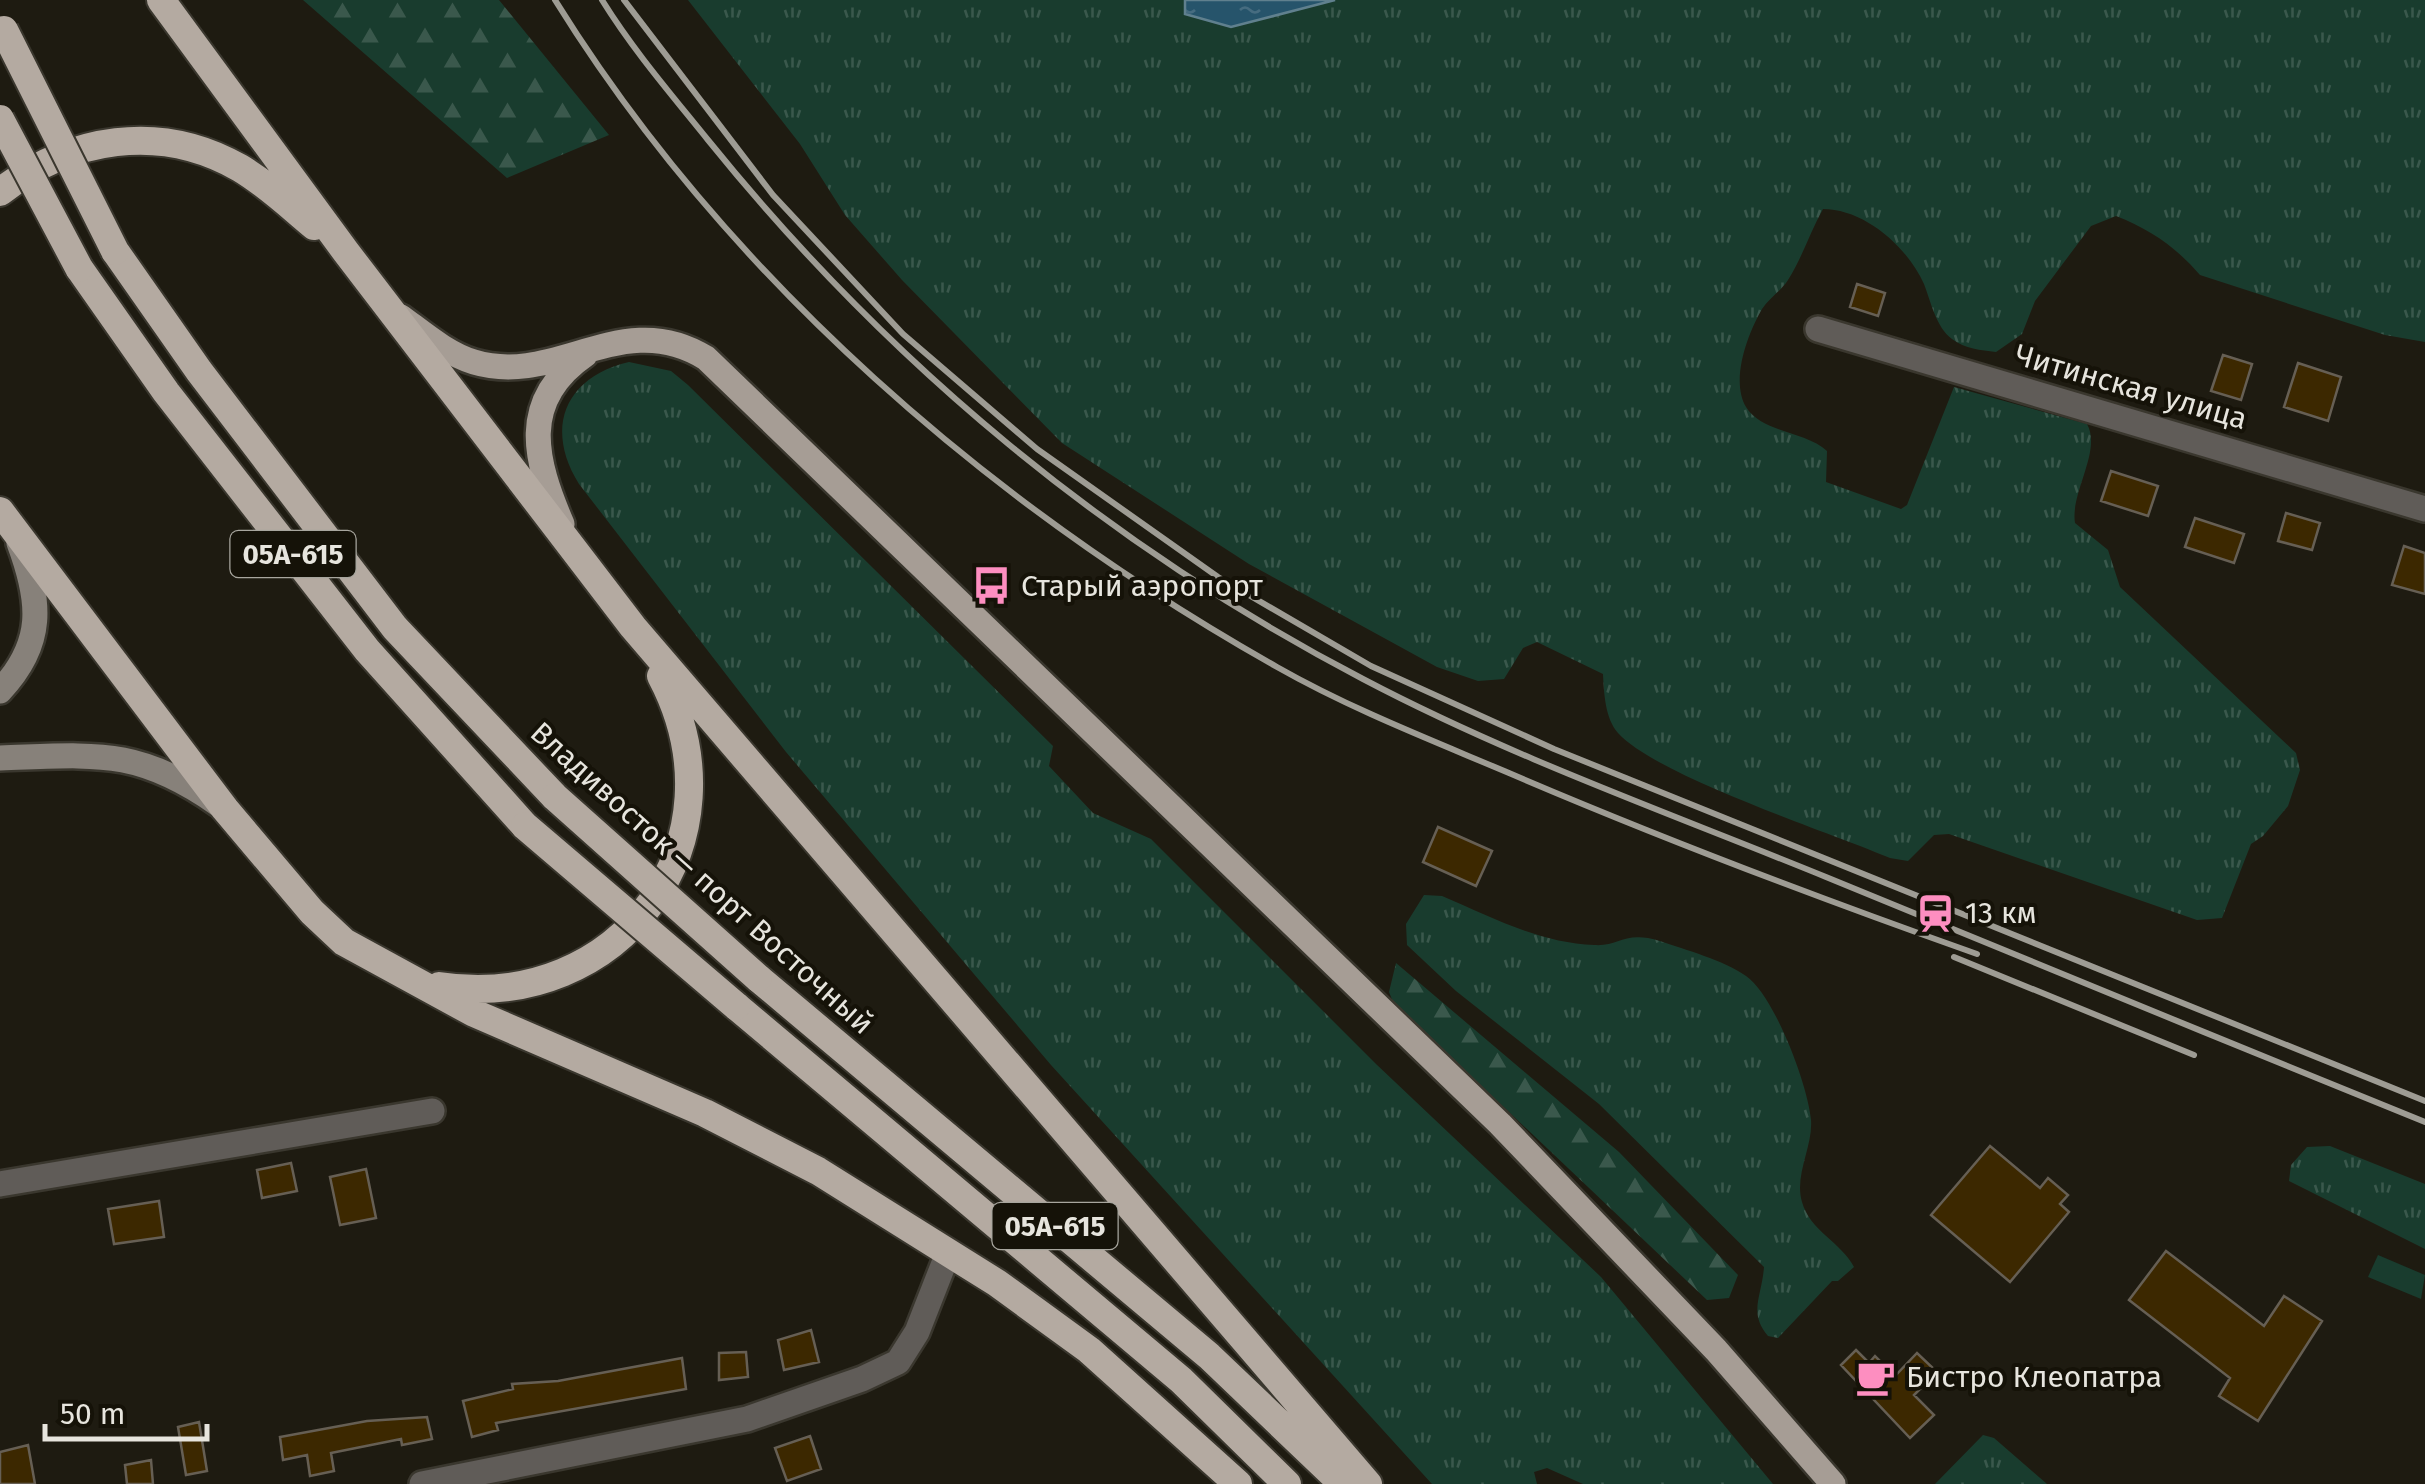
<svg xmlns="http://www.w3.org/2000/svg" width="2425" height="1484" viewBox="0 0 2425 1484" font-family="'Fira Sans',sans-serif">
<style>
.grass{fill:url(#grass-tufts)}
.forest{fill:url(#forest-firs)}
.garden{fill:#193c2e}
.water{fill:url(#water-ripples);stroke:#60808e;stroke-width:2.5}
.building{fill:#3c2800;stroke:#665f54;stroke-width:2.5}
.lines{fill:none;stroke-linecap:round;stroke-linejoin:round}
.minor-casing{stroke:#3a372e;stroke-width:30}
.secondary-casing{stroke:#3a372e;stroke-width:30}
.primary-casing{stroke:#3a372e;stroke-width:30}
.trunk-casing{stroke:#3a372e;stroke-width:32}
.minor{stroke:#605c58;stroke-width:25}
.secondary{stroke:#87817a;stroke-width:25}
.primary{stroke:#a69d95;stroke-width:25}
.trunk{stroke:#b4aaa1;stroke-width:28}
.rail{stroke:#9e9c94;stroke-width:6}
.trunk-bridge-casing{stroke:#3a372e;stroke-width:32;stroke-linecap:butt}
.trunk-bridge{stroke:#b4aaa1;stroke-width:28}
.labels{text-anchor:middle;stroke-width:8;stroke-linejoin:round;paint-order:stroke}
.shield{fill:#151208;stroke:#a8a69e;stroke-width:2.5}
.shield-label{font-size:28px;font-weight:bold;fill:#e7e5de}
.street-label{font-size:30px;fill:#e7e5de;stroke:#151208}
.poi-label{font-size:30px;fill:#e7e5de;stroke:#151208;text-anchor:start}
</style>
<defs>
<pattern id="grass-tufts" width="24" height="20" patternUnits="userSpaceOnUse" patternTransform="scale(2.5)"><rect width="24" height="20" fill="#193c2e"/><path d="M3 7l-1-3M5 7V3M7 7l1-3M15 17l-1-3M17 17v-4M19 17l1-3" fill="none" stroke="#3a584c"/></pattern>
<pattern id="forest-firs" width="22" height="20" patternUnits="userSpaceOnUse" patternTransform="scale(2.5)"><rect width="22" height="20" fill="#193c2e"/><path d="M5 1l3.5 6h-7zM16 11l3.5 6h-7z" fill="#3a584c"/></pattern>
<pattern id="water-ripples" width="26" height="14" patternUnits="userSpaceOnUse" patternTransform="scale(2.5)"><rect width="26" height="14" fill="#26546b"/><path d="M2 4q2-2 4 0t4 0M15 11q2-2 4 0t4 0" fill="none" stroke="#466c80"/></pattern>
</defs>
<rect width="100%" height="100%" fill="#1e1b11"/>
<!-- grass -->
<path class="grass" d="M688,0H1185V14L1335,0H2425V342L2385,335L2200,275C2177,248 2150,229 2116,216L2091,226L2035,301L2022,334L1996,352C1981,350 1965,349 1952,339C1936,327 1931,302 1924,284C1907,246 1864,209 1823,209C1810,232 1802,258 1788,280C1781,291 1769,298 1762,309C1748,333 1730,380 1746,407C1762,433 1805,431 1827,451L1826,482L1901,509L1907,505L1954,387L2087,424C2102,451 2070,493 2075,523L2108,550L2120,587L2296,753L2300,770L2288,806L2263,836L2251,844L2222,918L2197,920L1949,834L1934,835L1908,861L1890,858C1829,832 1657,776 1618,733C1605,718 1604,693 1603,674L1537,642L1523,648L1504,679L1478,681L1437,667L1249,564L1062,443L902,280L845,215L800,144Z
M629,362L671,371L688,385L1053,746L1049,766L1093,813L1151,839L1376,1064L1601,1277L1773,1484H1583L1547,1468L1534,1472L1537,1484H1432L1051,1065L786,752L579,484C544,428 565,377 629,362Z
M1424,895L1442,896C1491,917 1540,943 1594,945C1619,947 1624,930 1660,941C1686,950 1723,960 1746,976C1774,995 1808,1085 1811,1120C1813,1147 1794,1175 1802,1202C1810,1231 1841,1242 1854,1267L1838,1281H1832L1778,1338L1768,1336C1748,1313 1762,1296 1764,1267L1599,1104L1456,991L1407,945L1406,924Z
M2330,1146L2425,1184V1249L2289,1181L2291,1165L2307,1147Z
M1983,1435L1994,1438L2047,1484H1935Z"/>
<!-- forest -->
<path class="forest" d="M303,0H499L609,135L507,178Z
M1396,963L1619,1152L1738,1275L1729,1298L1707,1300L1393,1002L1389,992Z"/>
<!-- garden -->
<path class="garden" d="M2378,1255L2425,1275L2421,1299L2368,1277Z"/>
<!-- water -->
<path class="water" d="M1185,0H1335L1231,27L1185,14Z"/>
<!-- building -->
<path class="building" d="M1857,284L1885,293L1878,316L1850,307Z
M2223,355L2252,364L2241,400L2211,391Z
M2298,363L2341,377L2328,421L2284,407Z
M2111,471L2158,486L2148,516L2101,501Z
M2286,513L2320,523L2312,550L2278,541Z
M2195,518L2244,534L2234,563L2185,547Z
M2404,546L2425,553V594L2392,585Z
M1438,827L1492,851L1476,886L1423,862Z
M1990,1146L2040,1188L2048,1178L2068,1195L2060,1204L2069,1212L2010,1282L1931,1215Z
M291,1163L297,1191L262,1198L257,1170Z
M366,1169L376,1218L340,1225L330,1177Z
M159,1201L164,1237L114,1244L108,1209Z
M2166,1251L2264,1326L2284,1296L2322,1321L2258,1421L2219,1396L2230,1378L2129,1300Z
M811,1330L819,1362L784,1370L778,1340Z
M1856,1350L1869,1363L1875,1356L1895,1376L1917,1353L1937,1372L1914,1395L1934,1415L1910,1438L1841,1365Z
M746,1352L748,1377L719,1380V1353Z
M682,1358L686,1389L496,1423L498,1430L472,1437L463,1401L513,1389L512,1384L558,1381Z
M427,1417L432,1439L402,1445L401,1439L331,1453L334,1471L310,1476L307,1455L283,1460L280,1437L367,1421Z
M199,1422L207,1471L186,1475L178,1427Z
M810,1436L821,1469L787,1481L775,1448Z
M28,1445L35,1484H0V1452Z
M151,1460L153,1484H127L125,1465Z"/>
<g class="lines">
<defs>
<path id="minor" d="M1818,329L2425,509
M0,1184L432,1111
M422,1484L747,1419L862,1379L898,1362L917,1332L948,1253"/>
<path id="secondary" d="M0,691C45,643 41,602 19,543
M0,758C94,755 137,747 218,804"/>
<path id="primary" d="M401,317C423,333 447,354 474,362C557,387 622,306 706,358L1500,1124L1716,1350L1833,1484
M562,524C535,461 518,401 585,355"/>
<path id="trunk" d="M161,0L346,252L633,627L1368,1484
M0,192C70,137 160,122 240,168C267,184 290,206 314,226
M115,251L199,371L395,628L555,797
M79,268L166,392L367,650L525,826
M0,511L225,809L312,912L344,942L474,1013L705,1113L818,1171L997,1283L1089,1350L1238,1484
M758,978L1209,1356L1343,1484
M439,986C621,1014 748,840 661,676
M736,1006L1181,1380L1287,1484"/>
</defs>
<!-- minor casing -->
<use href="#minor" class="minor-casing"/>
<!-- secondary casing -->
<use href="#secondary" class="secondary-casing"/>
<!-- primary casing -->
<use href="#primary" class="primary-casing"/>
<!-- trunk casing -->
<use href="#trunk" class="trunk-casing"/>
<!-- minor -->
<use href="#minor" class="minor"/>
<!-- secondary -->
<use href="#secondary" class="secondary"/>
<!-- primary -->
<use href="#primary" class="primary"/>
<!-- trunk -->
<use href="#trunk" class="trunk"/>
<!-- rail -->
<path class="rail" d="M555,0C729,280 992,506 1277,667C1351,709 1431,740 1509,773C1663,839 1819,898 1977,954
M602,0C633,50 671,94 708,140C888,363 1108,546 1363,679C1511,757 1672,814 1826,877C2026,959 2225,1041 2425,1122
M624,0L773,195L903,334L1037,449L1218,577L1371,666L1554,749L2425,1101
M1954,957L2194,1055"/>
<defs>
<path id="trunk-bridge" d="M4,30L115,251
M0,119L79,268
M555,797L758,978
M525,826L736,1006"/>
</defs>
<!-- trunk-bridge casing -->
<use href="#trunk-bridge" class="trunk-bridge-casing"/>
<!-- trunk-bridge -->
<use href="#trunk-bridge" class="trunk-bridge"/>
</g>
<!-- icons -->
<defs>
<symbol id="bus-bare" viewBox="-9 -9 18 18"><path d="M-5-6H5V4H4V6H2V4H-2V6H-4V4H-5ZM-3.5-4V0h7V-4ZM-3.5 1.2v1.5H-2V1.2ZM2 1.2v1.5H3.5V1.2Z" fill="#fd8ec0" stroke="#151208" stroke-width="2.5" paint-order="stroke"/></symbol>
<symbol id="station-bare" viewBox="-9 -9 18 18"><path d="M-3-6H3Q5-6 5-4V2Q5 4 3 4L4.5 6H3L1.5 4h-3L-3 6H-4.5L-3 4Q-5 4-5 2V-4Q-5-6-3-6ZM-3.5-4v3h7v-3ZM-3.5 1v1.5H-2V1ZM2 1v1.5H3.5V1Z" fill="#fd8ec0" stroke="#151208" stroke-width="2.5" paint-order="stroke"/></symbol>
<symbol id="cafe-bare" viewBox="-9 -9 18 18"><path d="M-5.5-4.5H6V0H3Q3 3.5 0 3.5H-2.5Q-5.5 3.5-5.5 0ZM3-3.2v2h1.7v-2ZM-6 4.5H4V6H-6Z" fill="#fd8ec0" stroke="#151208" stroke-width="2.5" paint-order="stroke"/></symbol>
</defs>
<g fill-rule="evenodd">
<use href="#bus-bare" x="964" y="558" width="55" height="55"/>
<use href="#station-bare" x="1908" y="886" width="55" height="55"/>
<use href="#cafe-bare" x="1848" y="1350" width="55" height="55"/>
</g>
<g class="labels">
<!-- shield labels -->
<g class="shield">
<rect x="230.5" y="531" width="125" height="46" rx="8"/>
<rect x="992.5" y="1203" width="125" height="46" rx="8"/>
</g>
<g class="shield-label">
<text x="293" y="564">05А-615</text>
<text x="1055" y="1236">05А-615</text>
</g>
<!-- street labels -->
<g class="street-label">
<text transform="translate(2131 387) rotate(16)" y="10">Читинская улица</text>
<text transform="translate(702 878) rotate(42)" y="10">Владивосток — порт Восточный</text>
</g>
<!-- poi labels -->
<g class="poi-label">
<text x="1021" y="596">Старый аэропорт</text>
<text x="1965" y="923">13 км</text>
<text x="1906" y="1387">Бистро Клеопатра</text>
</g>
</g>
<!-- scale -->
<path d="M45 1424v15h162v-15" fill="none" stroke="#e7e5de" stroke-width="5"/>
<text x="60" y="1424" font-size="30" fill="#e7e5de" stroke="#151208" stroke-width="8" paint-order="stroke">50 m</text>
</svg>
